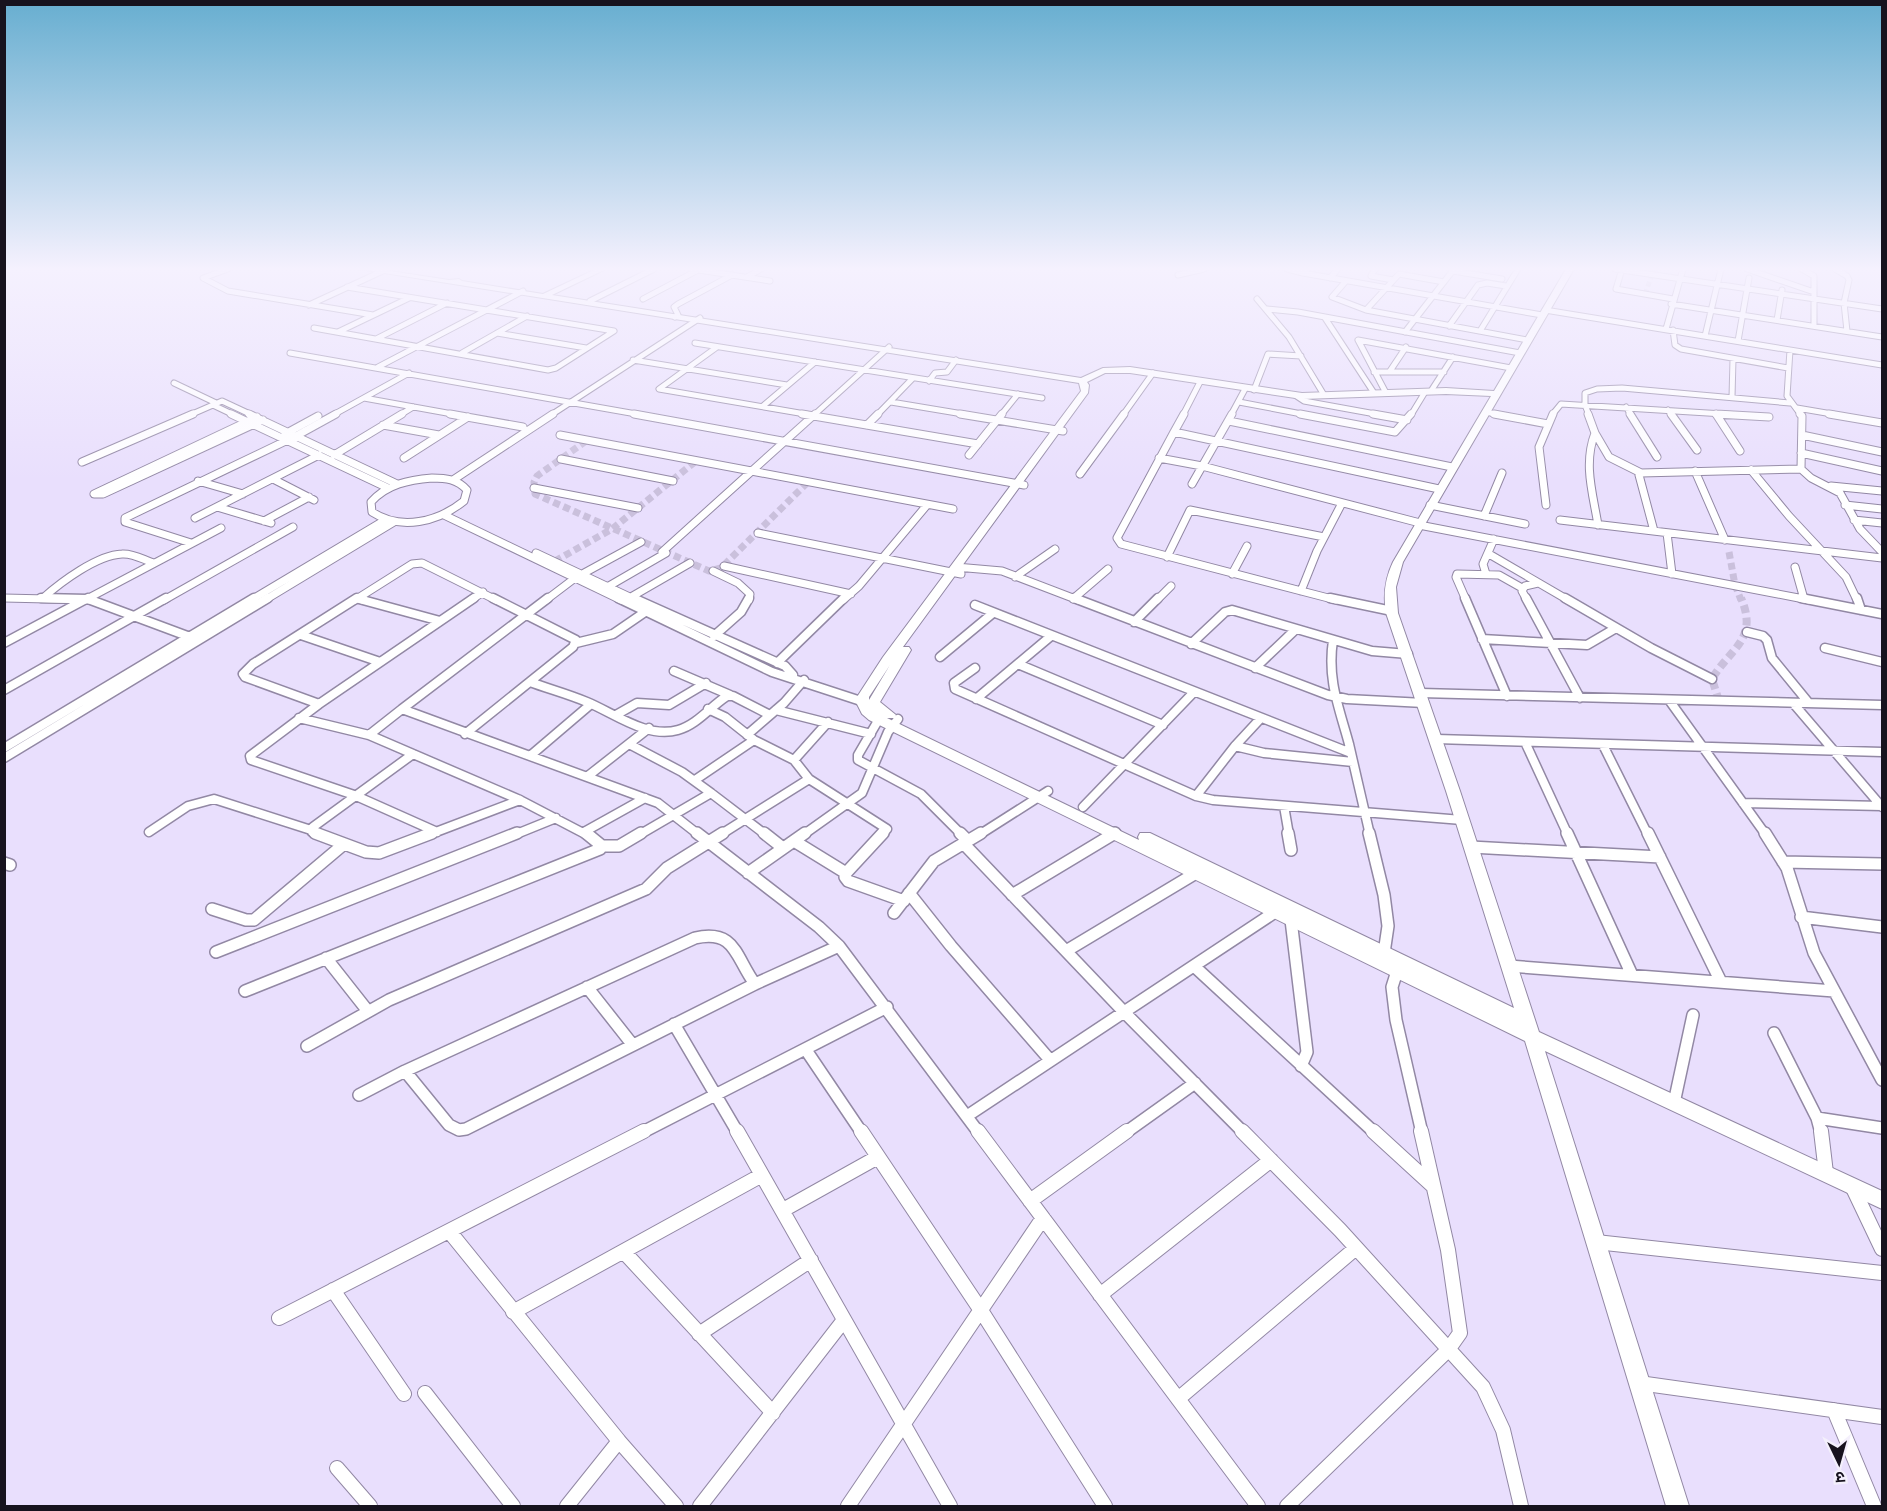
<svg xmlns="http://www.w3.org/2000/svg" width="1887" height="1511" viewBox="0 0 1887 1511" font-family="'Roboto Condensed','Noto Sans Devanagari',sans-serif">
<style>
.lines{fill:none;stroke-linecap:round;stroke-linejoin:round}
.street-tunnel-far2{stroke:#cac0dc;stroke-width:5;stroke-dasharray:5 3;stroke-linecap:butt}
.street-tunnel-far1{stroke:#cac0dc;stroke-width:7;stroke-dasharray:7 4;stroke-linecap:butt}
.street-tunnel{stroke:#cac0dc;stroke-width:8;stroke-dasharray:8 4.5;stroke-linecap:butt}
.street-far4-casing{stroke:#9288a4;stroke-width:7}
.street-far3-casing{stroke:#9288a4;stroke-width:9}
.street-far2-casing{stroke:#9288a4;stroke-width:11}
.street-far1-casing{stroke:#9288a4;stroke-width:14}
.street-casing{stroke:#9288a4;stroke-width:16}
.secondary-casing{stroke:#9288a4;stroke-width:2}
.street-far4{stroke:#fff;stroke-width:5}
.street-far3{stroke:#fff;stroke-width:7}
.street-far2{stroke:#fff;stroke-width:8}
.street-far1{stroke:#fff;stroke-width:11}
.street{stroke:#fff;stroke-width:14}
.secondary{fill:#fff;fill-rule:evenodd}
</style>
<rect width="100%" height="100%" fill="#e9dffd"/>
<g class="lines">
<!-- street-tunnel-far2 -->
<path class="street-tunnel-far2" d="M1645,294L1654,269"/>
<!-- street-tunnel-far1 -->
<path class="street-tunnel-far1" d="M586,441L537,476L534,482L535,494L709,571L721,568L807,483
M1729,552L1735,585L1741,600
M555,561L612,529L696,461"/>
<!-- street-tunnel -->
<path class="street-tunnel" d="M1719,701L1712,679C1730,648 1759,640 1741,598"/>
<defs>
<path id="street-far4" d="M228,269L203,278L228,291L373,315
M692,269L770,281
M1287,269L1303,273
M1307,269L1303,273L1542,315
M1375,269L1371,276L1393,280
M1615,269L1882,309
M1622,269L1616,289L1673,299
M1747,269L1814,292
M1802,269L1814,276V326
M1835,269L1847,276L1849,280L1844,303L1847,331
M1453,271L1502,279
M1178,275L1204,269
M747,277L761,269
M1330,278L1338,269
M1346,281L1332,297L1366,310
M1444,282L1399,274L1366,310L1527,340
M643,299L698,270
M1257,299L1289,337L1324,395
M590,301L654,269
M1671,304L1882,337
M309,305L387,269
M1267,309L1298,312L1520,353
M1545,310L1882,365
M675,317L678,315L674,307L678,304L732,275
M1325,318L1374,393
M1777,320L1782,290
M1449,326L1478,285L1487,283L1506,286
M314,328L548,370L556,368L614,331L347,287
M1666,329L1683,269
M1673,330L1675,345L1681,349L1788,368
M1480,331L1518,269
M338,332L409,298
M1405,332L1454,269
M497,333L586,348
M1705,336L1721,269
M378,338L447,303
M1738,341L1749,278
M695,343L1042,398
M717,347L659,389L811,415
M1790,350L1787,396L1801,415
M290,353L642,415
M462,353L527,316
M633,360L787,385
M378,367L523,291
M1390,371L1406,347
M1374,372H1444
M929,381L935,373L947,372L956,360
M174,383L216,403
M1254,390L1268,354L1301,356
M1431,391L1453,357
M1386,393L1358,340L1511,368
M1295,395L1304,401L1381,415
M1732,397L1733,359
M364,398L458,415
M891,402L969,415
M1239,402L1307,415
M213,405L234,415
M763,406L815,362
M1626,407L1631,415
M1797,408L1838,415
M1668,410L1672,415
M1485,412L1502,415
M190,415L222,401L252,415
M333,415L409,373
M400,415L413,407
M551,415L700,318
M814,415L889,347
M877,415L913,378
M1001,415L1018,394
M1123,415L1153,373
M1183,415L1200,382
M1231,415L1245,389
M1411,415L1425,392
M1552,415L1561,404L1740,415
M1589,415L1585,405V393L1597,389L1622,388L1790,403"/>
<path id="street-far3" d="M231,414L388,488
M249,414L397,484
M450,414L523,427
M634,414L1024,485
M802,414L978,444
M960,414L1063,431
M1300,414L1395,432L1411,414
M1373,414L1407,420
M1494,414L1548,424
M1588,414L1595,433C1583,464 1593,494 1598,525
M1630,414L1657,457
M1671,414L1697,450
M1716,414L1740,451
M1716,414L1769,417
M1800,414L1802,416L1801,469L1811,478L1840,493L1860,529L1882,552
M1829,414L1882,423
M257,417L94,494H103L263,420
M1229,421L1452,467
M383,425L439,435
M867,425L878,414
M1174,432L1184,414
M1595,433L1609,457L1641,473
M285,434L318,416
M560,435L953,509
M1802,435L1882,452
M1801,453L1882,471
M334,455L402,414
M969,455L1002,414
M404,458L468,417
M1159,458L1202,466L1420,523
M561,459L673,481
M82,462L193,414
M1751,470L1789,516L1846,577L1857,600
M1695,471L1725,540
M1080,474L1124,414
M432,478C446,478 457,479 467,490L464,501C438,522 401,531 372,512L371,502C387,484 409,480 432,478Z
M273,479L314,500
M453,480L553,414
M198,481L243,494
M1192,484L1232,414
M1831,486L1882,491
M534,488L638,508
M1430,505L1525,524
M1546,505L1539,447L1553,414
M1845,505L1882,509
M217,507L271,523
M444,515L621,600
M1484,516L1502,473
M195,518L319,455
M1560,520L1882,558
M1854,520L1882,523
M264,521L309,497
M1419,525L1809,600
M1654,531L1639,475L1641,473L1801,469
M758,533L961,574
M1667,533L1672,574
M191,543L125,522V518L296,436L336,414
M662,552L815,414
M536,553L636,600
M1489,554L1568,600
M1167,557L1190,510L1324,537
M724,566L851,594
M956,567L1002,571L1078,600
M1795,567L1804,599
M713,571L738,583L750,594L749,600
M1232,574L1247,546
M1486,574L1483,564L1494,539
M1015,577L1055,549
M609,586L666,553
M1301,591L1317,551L1342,503
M631,597L690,563
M4,598L91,600
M43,598C61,582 97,555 122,554C133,553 144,560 154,563
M359,599L362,600
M1073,599L1108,569
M85,600L221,528
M164,600L293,527
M251,600L385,520
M265,600L394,522
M355,600L412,564L422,563L496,600
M471,600L483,592
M546,600L575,578L641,542
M843,600L859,586L927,505
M1157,600L1171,586
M1336,600L1121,544L1117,538L1174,432L1439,489
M1466,600L1456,577L1457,574L1499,575L1522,588
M1527,600L1522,591L1525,586L1538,583"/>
<path id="street-far2" d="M41,598L88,599L190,637
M548,598L402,709L658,803L699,835
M618,598L772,672L867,703
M633,598L785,666L793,675
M1074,598L1328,695L1347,699L1424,703
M1330,598L1392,611
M1465,598L1507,696
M1526,598L1580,698
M1565,598L1651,648L1712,679
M1801,598L1882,614
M1857,598L1861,610
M359,599L440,621
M975,605L1351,753
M1134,622L1158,598
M1747,632L1763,636L1767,640L1772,658L1808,702
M301,635L380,662
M714,636L741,612L749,598
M1482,639L1587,645L1616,628
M1333,640C1327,680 1339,707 1349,744C1356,774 1363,805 1370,835
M4,643L88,598
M576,643L613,634L645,612
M1191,644L1225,612L1232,610L1372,651L1408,654
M1825,648L1882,662
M940,657L993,613
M777,663L844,598
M1018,664L1163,725
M975,668L954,683L955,689L1196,796L1213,800L1462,820
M1255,668L1296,629
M674,671L730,695
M530,682C549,689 568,694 587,702C614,713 647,739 678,730C697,725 711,706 727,696H733L770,715
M4,690L166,598
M1421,693L1882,705
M976,699L1051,636
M1669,700L1766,835
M1793,703L1882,807
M319,704L245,677L243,674L253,664L357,598
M708,709L725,717L754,740L794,760L809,779
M776,710L871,734
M616,715L637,703L669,705L706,683
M299,718L369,735L520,800L587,835
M879,719L858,755V760L921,794L962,835
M465,734L573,647L576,640L493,598
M369,735L402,709
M747,735L784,703L804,680
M1436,739L1882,752
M1525,742L1568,835
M629,744L682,772L711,793
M1603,745L1648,835
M1235,746L1264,753L1353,762
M4,748L254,598
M530,756L591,704
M4,758L268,598
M794,760L828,722
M588,776L649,728
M695,780L754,740
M1196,796L1235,746L1260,719
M1743,803L1882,806
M1284,806L1289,835
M1083,807L1193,693
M149,832L188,806L214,799L311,830
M437,832L354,795L251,760L250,756L319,704L474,598
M584,832L645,798
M319,835L312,832L313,827L413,754
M428,835L520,800
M514,835L556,818
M639,835L711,793L766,835
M720,835L809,779L887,829L882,835
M803,835L862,793L888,732L898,719
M979,835L1048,791
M1112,835L1115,833"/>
<path id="street-far1" d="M315,833L366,852L379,853L432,833
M697,833L819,927L839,946L979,1133
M764,833L783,848
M883,833L846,873L845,877L848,881L904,901
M960,833L967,840
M1288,833L1291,850
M1369,833L1384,895L1388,926L1384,953
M1567,833L1632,975
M1648,833L1721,982
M1765,833L1787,868L1814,953L1882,1080
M794,841L846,873
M963,843L1125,1013L1244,1133
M602,846H619L641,833
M1471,847L1660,857
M1783,862L1882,864
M4,863L10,865
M748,873L805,833
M909,893L951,946L1050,1060
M1012,895L1115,833
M212,909L246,920H254L344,844
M894,913L934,861L981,833
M1801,917L1882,927
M1291,920L1307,1052L1301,1066
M1066,951L1196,873
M216,952L517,833
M326,958L367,1010
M1509,966L1834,991
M1195,967L1375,1133
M1398,968L1392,987L1396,1020L1422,1133
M587,987L632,1044
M245,991L600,849L602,846L586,833
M674,1024L738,1133
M1774,1033L1817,1118
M307,1046L389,1000L646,889L667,868L723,833
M806,1050L862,1133
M405,1071L449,1125L459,1130L466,1129L755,984L839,946
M359,1095L405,1071L695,938C736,929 735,957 755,984
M1674,1103L1693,1015
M967,1116L1275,912
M641,1133L887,1007
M1125,1133L1195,1083
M1821,1133L1817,1118L1882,1128"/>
<path id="street" d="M737,1131L950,1506
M861,1131L982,1312L1105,1506
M978,1131L1258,1506
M1242,1131L1340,1230L1483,1387L1503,1430L1521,1506
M1373,1131L1432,1185
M1821,1131L1826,1173
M1852,1186L1882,1249
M1030,1201L1127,1131
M783,1210L878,1157
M449,1231L619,1441L676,1506
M1596,1242L1882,1273
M624,1252L773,1413
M333,1290L404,1394
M1100,1295L1271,1160
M513,1312L762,1175
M279,1318L644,1131
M699,1334L811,1260
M1639,1383L1882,1417
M425,1393L513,1506
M1178,1399L1356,1248
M1834,1410L1874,1506
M337,1468L370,1506
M567,1506L619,1441
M700,1506L844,1320
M848,1506L1043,1218
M1287,1506L1448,1350L1460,1333L1448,1250L1421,1131"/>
<path id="secondary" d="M359,269H377L449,280L459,279L462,281L543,294L596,269H606L552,295L1081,378L1103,368L1130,367L1302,393L1446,388L1494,391L1566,269H1574L1403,562L1396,587L1398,613L1460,791L1539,1032L1882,1191V1209L1545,1051L1689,1506H1666L1525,1041L869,720L862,714L856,702L857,697L883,657L1081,391L1079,383ZM1105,373H1130L1302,399L1446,394L1491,396L1393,562C1385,579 1383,594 1386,613L1446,791L1514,1008L1150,833H1140L1138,837L1139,840L887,718H895L896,715L880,702L911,650L909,647H903L1088,393L1089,385L1087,382ZM890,665L869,700V697Z"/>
</defs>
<!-- street-far4 casing -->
<use href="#street-far4" class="street-far4-casing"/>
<!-- street-far3 casing -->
<use href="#street-far3" class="street-far3-casing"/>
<!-- street-far2 casing -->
<use href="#street-far2" class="street-far2-casing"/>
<!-- street-far1 casing -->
<use href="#street-far1" class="street-far1-casing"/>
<!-- street casing -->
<use href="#street" class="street-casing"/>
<!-- secondary casing -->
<use href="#secondary" class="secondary-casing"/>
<!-- street-far4 -->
<use href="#street-far4" class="street-far4"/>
<!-- street-far3 -->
<use href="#street-far3" class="street-far3"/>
<!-- street-far2 -->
<use href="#street-far2" class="street-far2"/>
<!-- street-far1 -->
<use href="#street-far1" class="street-far1"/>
<!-- street -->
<use href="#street" class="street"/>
<!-- secondary -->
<use href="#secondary" class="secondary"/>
</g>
<!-- sky -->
<linearGradient id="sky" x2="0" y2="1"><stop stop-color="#67aed0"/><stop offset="0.56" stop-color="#f5f1fe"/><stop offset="1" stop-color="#f5f1fe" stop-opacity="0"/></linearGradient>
<rect width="1887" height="480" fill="url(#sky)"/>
<!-- border -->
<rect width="1887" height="1511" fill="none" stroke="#17131e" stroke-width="12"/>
<!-- north arrow -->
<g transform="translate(1839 1463) rotate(175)" stroke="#f4f0fc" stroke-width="4.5" paint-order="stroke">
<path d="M0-4.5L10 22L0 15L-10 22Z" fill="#17131e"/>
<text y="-9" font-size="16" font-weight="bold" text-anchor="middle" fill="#17131e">उ</text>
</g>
</svg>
